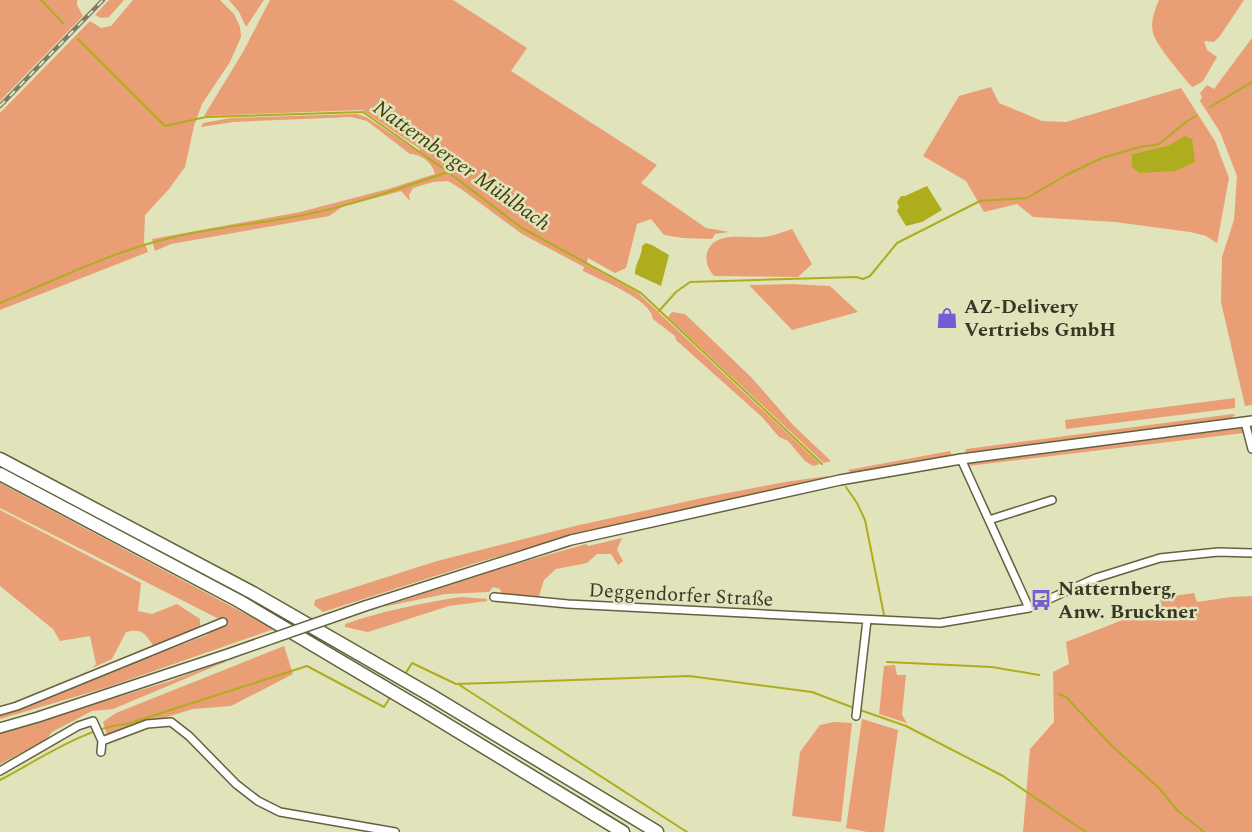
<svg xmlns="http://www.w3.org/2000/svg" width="1252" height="832" viewBox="0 0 1252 832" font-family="Spectral,serif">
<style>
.green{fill:#e99e75;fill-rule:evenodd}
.water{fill:#aead1e}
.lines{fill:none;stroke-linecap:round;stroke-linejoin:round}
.stream{stroke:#aead1e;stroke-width:2}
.street-casing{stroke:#61623e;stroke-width:10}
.secondary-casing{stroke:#61623e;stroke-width:12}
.highway-casing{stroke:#61623e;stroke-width:15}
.street{stroke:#fff;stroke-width:7}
.secondary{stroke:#fff;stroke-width:9}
.highway{stroke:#fff;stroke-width:12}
.rail-casing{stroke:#7c7d64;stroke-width:4.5}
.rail{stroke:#e1e3bb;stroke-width:2;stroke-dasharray:7;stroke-linecap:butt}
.secondary-bridge-casing{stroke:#61623e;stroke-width:12;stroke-linecap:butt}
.secondary-bridge{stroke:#fff;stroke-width:9}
.labels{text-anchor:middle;stroke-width:5;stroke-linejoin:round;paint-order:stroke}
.poi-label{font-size:20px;font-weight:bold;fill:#373728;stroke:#e1e3bb;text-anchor:start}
.street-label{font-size:20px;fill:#373728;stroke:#e1e3bb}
.water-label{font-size:21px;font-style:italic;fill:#404009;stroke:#e1e3bb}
</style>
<rect width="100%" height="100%" fill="#e1e3bb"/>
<!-- green -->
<path class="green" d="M0,0H77V5L83,16L0,101Z
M109,0H124L109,17L101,18L95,15Z
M133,0H220L234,14L240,27L241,37L230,62L202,104L194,126L185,167L169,189L145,215L144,242L148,252L0,310V113L90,21L101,28L111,26Z
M229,0H264L246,27L239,12Z
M270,0H453L527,48L511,71L657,165L641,183L706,228L729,232L715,234L712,239L683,238L664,235L651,219L637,224L626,268L615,273L588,258L586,264L638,293L820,464L813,466L805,461L788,441L779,437L762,417L676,340L675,336L653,319C651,299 600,280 583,271L584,267L522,234L461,189L448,181L433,182L413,188L409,195L410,201L401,191L342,207L329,216L171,244L155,251L152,239L300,212L388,189L435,174C433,163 421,154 410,154L367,121L351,117L233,122L201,127L203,123L231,118L357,114L366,117L419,152L420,149L362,110L204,116L243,52Z
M1159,0H1244L1220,36L1214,42L1204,41L1207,50L1217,57L1203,81L1193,87L1190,85C1181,73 1157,47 1153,33C1150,22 1155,10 1159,0Z
M1252,38V405L1245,406L1221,302L1222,257L1234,220L1237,176L1220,132L1200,101L1202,97L1200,93L1207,85L1214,89Z
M991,87L999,103L1042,121L1066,122L1181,88L1215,141L1229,178L1217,243L1206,236L1190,232L1115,222L1033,217L1017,204L984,212L966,181L923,156L959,96ZM1185,136L1132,167V154L1169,145Z
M792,229L812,264L798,277L714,276C708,269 704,259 708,250C717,230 747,239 764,237C773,236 783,232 792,229Z
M792,284L830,286L858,312L792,330L749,285Z
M672,312L685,314L751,377L793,425L831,461L824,463L668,317Z
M1235,398V408L1066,429L1065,420Z
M1233,414L1235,415L1229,420L970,454L965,452L966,449Z
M1252,426V432L968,466L971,462Z
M950,451L952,456L851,473L848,470Z
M828,476V478L601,528L479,562L323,612L314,605L315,600L437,561L575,526L707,497L785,482Z
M0,483L274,629L108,687L0,719V712L24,705L207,635L221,620L0,508Z
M0,510L141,583L138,611L152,614L177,604L200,619V629L154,647C145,634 143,628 126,632L112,659L92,668L96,664L90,636L60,641L53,629L0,586Z
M622,538L617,550L623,561L618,565L611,554H597L587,563L556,569L544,580L539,596L537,597L503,595L500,589L493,587L489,592L445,594L383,607L505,567L586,544L588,546Z
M1194,593L1197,602L1231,597L1252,596V832H1023L1030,749L1054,722L1053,672L1069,664L1066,642L1138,614L1162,610L1160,598Z
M461,597L487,599V601L449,606L368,632L345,627V624C382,611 422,603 461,597Z
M284,646L293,674L231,706L193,709L107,735L103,722L116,713Z
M226,660L225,662L113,709L92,711L52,732L46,740L0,764V733L170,681Z
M895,665L897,675H906L902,715L907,723L879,714L884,666Z
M862,719L898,730L884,832H867L846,828Z
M834,722L852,723L841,822L792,816L800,752L820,725Z"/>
<!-- water -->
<path class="water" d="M1185,136L1192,139L1195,162L1175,171L1140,173L1132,167V154L1169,145Z
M927,186L942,210L922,222L906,226L897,211L899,207L897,202L901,196H905Z
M646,243L652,245L669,255L661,286L635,274C635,263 642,257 642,246Z"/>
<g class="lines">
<!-- stream -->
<path class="stream" d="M41,0L63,23
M78,39L165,126L206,117L363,112L448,172L522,228L641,293L822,464
M1210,107L1252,82
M0,303C55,280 111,252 170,238C214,227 259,224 304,215C353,205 401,188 448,172
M659,311L676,292L690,282L856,277L863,279L870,276L897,243L980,201L1027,198L1068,174L1102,158L1140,147L1159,144L1186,122L1196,116
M846,487L857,503L865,520L884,615
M887,662L992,667L1039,675
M404,676L412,663L456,684L689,676L812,692L854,708
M458,684L687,832
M1059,694L1066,697L1113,747L1159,788L1178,811L1204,832
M860,710L906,726L1003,776L1086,832
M0,780C35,762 88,726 127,724L307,666L384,707L391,696"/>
<defs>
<path id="street" d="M1245,422L1252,449
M961,459L1029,608
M989,520L1052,500
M494,597L568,604L940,623L1029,608L1096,578L1160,558L1218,552L1252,553
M0,711L17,706L223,622
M856,716L867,620
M102,741L147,724L171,722L189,736L236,784L258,801L280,812L395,832
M0,771L78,726L93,721L102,741L101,752"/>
<path id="secondary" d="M365,606L571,540L840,480L961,459L1252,421
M0,728L38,717L228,654"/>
<path id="highway" d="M0,459L253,593L432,696L657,832
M0,474L239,601L423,710L623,832"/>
</defs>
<!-- street casing -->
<use href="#street" class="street-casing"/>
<!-- secondary casing -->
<use href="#secondary" class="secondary-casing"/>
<!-- highway casing -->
<use href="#highway" class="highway-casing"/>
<!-- street -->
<use href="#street" class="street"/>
<!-- secondary -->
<use href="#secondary" class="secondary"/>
<!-- highway -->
<use href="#highway" class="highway"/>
<defs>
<path id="rail" d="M0,106L103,0"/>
</defs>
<!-- rail casing -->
<use href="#rail" class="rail-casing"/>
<!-- rail -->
<use href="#rail" class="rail"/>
<defs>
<path id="secondary-bridge" d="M228,654L365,606"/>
</defs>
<!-- secondary-bridge casing -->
<use href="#secondary-bridge" class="secondary-bridge-casing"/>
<!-- secondary-bridge -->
<use href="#secondary-bridge" class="secondary-bridge"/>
</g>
<!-- icons -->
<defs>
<symbol id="shop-bare" viewBox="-9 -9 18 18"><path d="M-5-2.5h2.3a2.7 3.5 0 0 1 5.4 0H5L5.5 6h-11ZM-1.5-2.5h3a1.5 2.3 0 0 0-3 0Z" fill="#765bd6" stroke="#e1e3bb" stroke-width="2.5" paint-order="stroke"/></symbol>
<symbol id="bus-bare" viewBox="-9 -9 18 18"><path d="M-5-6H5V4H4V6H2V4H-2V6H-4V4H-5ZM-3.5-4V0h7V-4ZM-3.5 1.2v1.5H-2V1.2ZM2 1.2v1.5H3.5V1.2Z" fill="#765bd6" stroke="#e1e3bb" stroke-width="2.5" paint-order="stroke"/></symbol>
</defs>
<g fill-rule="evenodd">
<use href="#shop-bare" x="932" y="303" width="30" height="30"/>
<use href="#bus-bare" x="1026" y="585" width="30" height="30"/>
</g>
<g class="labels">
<!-- poi labels -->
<g class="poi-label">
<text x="964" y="313">AZ-Delivery<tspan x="964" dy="23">Vertriebs GmbH</tspan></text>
<text x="1058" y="595">Natternberg,<tspan x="1058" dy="23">Anw. Bruckner</tspan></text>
</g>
<!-- street labels -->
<g class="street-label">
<text transform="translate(681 594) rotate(3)" y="7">Deggendorfer Straße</text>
</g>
<!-- water labels -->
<g class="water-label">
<text transform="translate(462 165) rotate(35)" y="7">Natternberger Mühlbach</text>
</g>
</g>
</svg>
